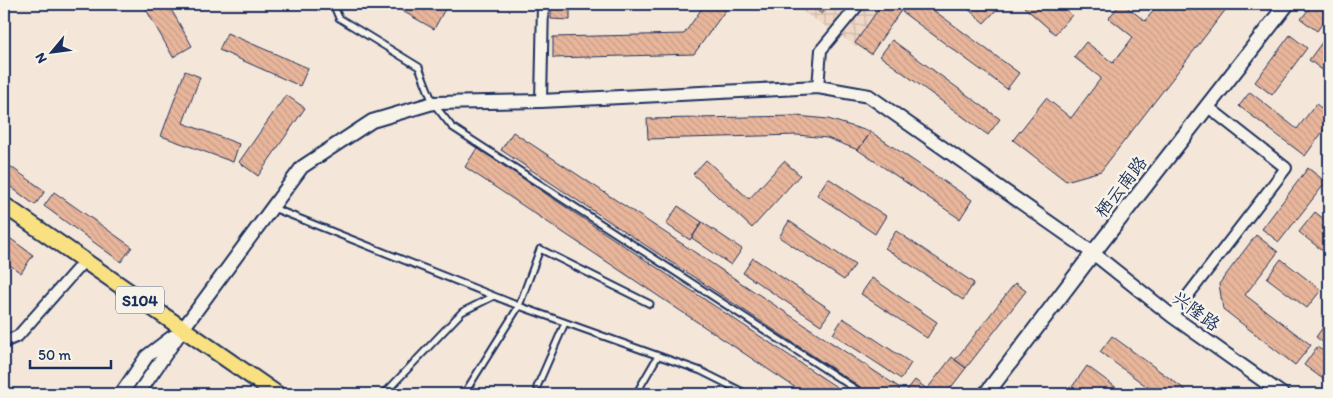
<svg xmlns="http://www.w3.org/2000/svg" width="1333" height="398" viewBox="0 0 1333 398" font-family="Itim,'LXGW WenKai TC',sans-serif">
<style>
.industrial{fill:url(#industrial-grid)}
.building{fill:url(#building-back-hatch);stroke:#1b2f5e}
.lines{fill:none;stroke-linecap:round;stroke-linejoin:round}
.service-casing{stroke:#1b2f5e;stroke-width:9}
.minor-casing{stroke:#1b2f5e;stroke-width:14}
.tertiary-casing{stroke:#1b2f5e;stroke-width:16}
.secondary-casing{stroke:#1b2f5e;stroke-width:18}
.primary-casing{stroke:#1b2f5e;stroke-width:19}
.service{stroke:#f7f3e8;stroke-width:5}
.minor{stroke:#f7f3e8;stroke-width:10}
.tertiary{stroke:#f7f3e8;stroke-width:12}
.secondary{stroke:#f7f3e8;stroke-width:14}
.primary{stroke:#f9e181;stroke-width:15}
.labels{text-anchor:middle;stroke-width:5;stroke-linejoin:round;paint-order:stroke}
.shield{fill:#f7f3e8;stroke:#5d6a87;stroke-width:1}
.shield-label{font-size:16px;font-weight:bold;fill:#1b2f5e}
.street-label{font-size:18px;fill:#1b2f5e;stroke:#f7f3e8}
</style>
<defs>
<pattern id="industrial-grid" width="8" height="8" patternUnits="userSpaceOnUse" patternTransform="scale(1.25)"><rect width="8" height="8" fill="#f1d8c6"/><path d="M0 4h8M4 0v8" fill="none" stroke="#cebaac"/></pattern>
<pattern id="building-back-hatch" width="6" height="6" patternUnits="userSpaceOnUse" patternTransform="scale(1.25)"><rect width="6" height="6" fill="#e9b69b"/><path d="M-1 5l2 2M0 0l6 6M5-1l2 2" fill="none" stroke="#c79d88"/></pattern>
</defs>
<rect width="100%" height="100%" fill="#f4e7d9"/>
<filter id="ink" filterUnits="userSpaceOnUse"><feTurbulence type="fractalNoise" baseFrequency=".02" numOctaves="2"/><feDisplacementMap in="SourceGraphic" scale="10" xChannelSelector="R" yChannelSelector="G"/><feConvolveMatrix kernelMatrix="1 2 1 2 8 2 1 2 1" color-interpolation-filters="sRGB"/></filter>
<g filter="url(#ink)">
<!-- industrial -->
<path class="industrial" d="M791,4H890L864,51Z"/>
<!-- building -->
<path class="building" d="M143,4H168L192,46L173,57Z
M390,4H435L445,9L434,29Z
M551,4H570V20L551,19Z
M705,4H730L694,54L553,58V37L684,34Z
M809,4H829L822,14Z
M882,4H895L902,9L871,54L855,43Z
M908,4H925L1019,73L1007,89L902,12Z
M973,4H1002L984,23L968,9Z
M1027,4H1060L1072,15L1055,34L1024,7Z
M1120,4H1123L1145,21L1159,4H1230L1101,171L1066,181L1013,140L1046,98L1071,118L1101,78L1074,57L1086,42L1113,63L1133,37L1109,18Z
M1313,4H1329V14L1317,31L1301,19Z
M227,33L308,68L300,86L219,50Z
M1290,35L1307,48L1272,95L1255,82Z
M892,40L1000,119L988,135L880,56Z
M1323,41L1329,46V75L1309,60Z
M185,71L200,77L183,123L239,144L233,162L161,136Z
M1250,92L1297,129L1316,104L1329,114V123L1305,156L1239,106Z
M286,95L305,108L258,176L239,162Z
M797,116L828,119L871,132L858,150L827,138L797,135L648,139L647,119Z
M513,132L900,388L896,394H871L501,150Z
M871,132L972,200L960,219L858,150Z
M477,148L847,394H805L465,167Z
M706,160L749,199L784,161L800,175L752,228L693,174Z
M4,162L45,191L35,205L4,182Z
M1308,168L1326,182L1279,242L1262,229Z
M828,178L886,216L875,234L817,195Z
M54,192L132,247L121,262L44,206Z
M678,206L702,222L690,240L666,224Z
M1315,212L1329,223V256L1299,232Z
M789,221L855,265L844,280L779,237Z
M702,222L742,249L731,265L692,238Z
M896,231L974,283L963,300L885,248Z
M4,234L33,255L21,273L4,261Z
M1256,235L1278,252L1245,295L1311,345L1295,365L1223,309L1219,284Z
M753,258L831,310L821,325L743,273Z
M1281,259L1321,290L1307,308L1267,278Z
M872,278L937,322L927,338L861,294Z
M1015,283L1026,291L966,368L955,360Z
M843,318L911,363L901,379L833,334Z
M1329,319V347L1316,337Z
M1112,336L1191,394H1157L1100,352Z
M1317,347L1329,355V379L1327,382L1304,365Z
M952,357L966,368L946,394H904L915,380L927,389Z
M1087,366L1125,394H1067Z"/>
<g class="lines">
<defs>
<path id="service" d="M333,4L339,18L419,67L433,103L452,127L863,394
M273,208L519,306L701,371L747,394
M537,387L565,323
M384,394L462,312L494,296
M464,394L519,306L540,249L650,304
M636,394L658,356"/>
<path id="minor" d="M818,87L821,50L859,4
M541,101L543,4
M1172,316L1286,168L1207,106
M4,342L18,336L84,261"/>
<path id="tertiary" d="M121,394L147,356L172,337
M138,394L182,330L302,167L372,121L433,103L541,101L818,87L869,96L1093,253L1172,316L1282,394"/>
<path id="secondary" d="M986,394L1093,253L1287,4"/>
<path id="primary" d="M4,205L277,394"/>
</defs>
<!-- service casing -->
<use href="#service" class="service-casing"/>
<!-- minor casing -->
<use href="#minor" class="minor-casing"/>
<!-- tertiary casing -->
<use href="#tertiary" class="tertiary-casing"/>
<!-- secondary casing -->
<use href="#secondary" class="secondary-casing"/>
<!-- primary casing -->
<use href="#primary" class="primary-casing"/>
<!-- service -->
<use href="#service" class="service"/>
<!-- minor -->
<use href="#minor" class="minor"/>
<!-- tertiary -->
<use href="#tertiary" class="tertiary"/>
<!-- secondary -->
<use href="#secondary" class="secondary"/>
<!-- primary -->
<use href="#primary" class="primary"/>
</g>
</g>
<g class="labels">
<!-- shield labels -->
<rect class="shield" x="116" y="286.5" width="48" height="27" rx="4"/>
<g class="shield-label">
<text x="140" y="306">S104</text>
</g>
<!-- street labels -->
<g class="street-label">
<text transform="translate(1121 187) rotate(-52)" y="6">栖云南路</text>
<text transform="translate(1196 311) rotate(36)" y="6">兴隆路</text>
</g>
</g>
<!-- margin -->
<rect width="1333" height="398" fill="none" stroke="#f7f3e8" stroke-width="20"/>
<rect x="10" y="10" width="1313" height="378" fill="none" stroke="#1b2f5e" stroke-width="2" filter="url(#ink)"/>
<!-- north arrow -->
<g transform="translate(52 52) rotate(241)" stroke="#f7f3e8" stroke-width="4" paint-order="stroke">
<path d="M0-4L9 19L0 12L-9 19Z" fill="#1b2f5e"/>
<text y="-8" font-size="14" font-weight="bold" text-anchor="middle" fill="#1b2f5e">N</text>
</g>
<!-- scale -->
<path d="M30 360v8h81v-8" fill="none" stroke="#1b2f5e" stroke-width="2.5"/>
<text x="38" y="360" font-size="15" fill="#1b2f5e" stroke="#f7f3e8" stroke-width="4" paint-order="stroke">50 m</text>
</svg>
